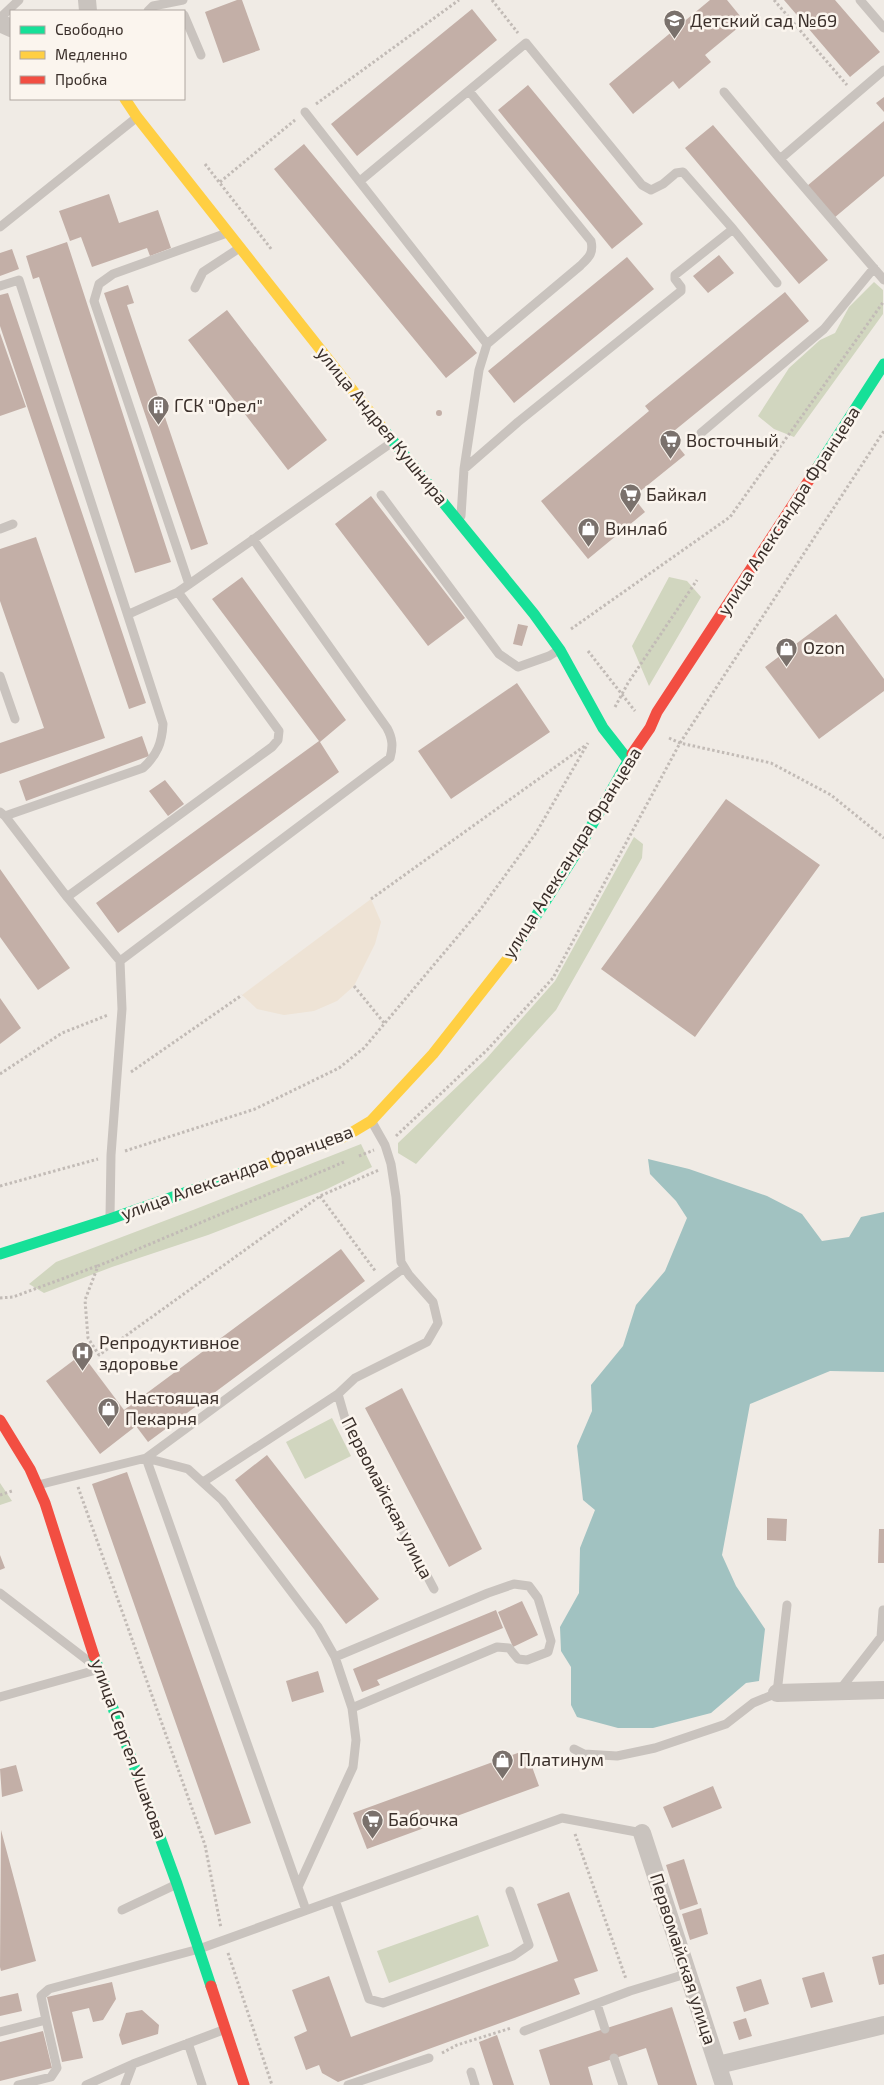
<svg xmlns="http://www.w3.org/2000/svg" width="884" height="2085" viewBox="0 0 884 2085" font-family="'Exo 2',sans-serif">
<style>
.green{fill:#d1d6bf}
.plaza{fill:#eee3d5}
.water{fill:#a1c2c1}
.building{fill:#c3afa7}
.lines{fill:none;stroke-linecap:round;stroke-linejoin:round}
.path{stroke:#c2bbb6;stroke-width:3;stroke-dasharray:2.5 2.5;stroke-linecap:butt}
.lane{stroke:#c9c3be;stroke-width:9}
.street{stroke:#c9c3be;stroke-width:18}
.fast{stroke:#16e098;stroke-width:11}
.slow{stroke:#ffcf43;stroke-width:11}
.jam{stroke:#f24e42;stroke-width:11}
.labels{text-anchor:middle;stroke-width:5;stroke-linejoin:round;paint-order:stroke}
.poi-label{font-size:18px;fill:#3b302b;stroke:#fbf5ee;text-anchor:start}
.street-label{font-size:18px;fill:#3b302b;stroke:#fbf5ee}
</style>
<rect width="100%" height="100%" fill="#f0ebe5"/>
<!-- green -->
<path class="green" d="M874,282L883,290V314L794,437L774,429L758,416L789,368L820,340L835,333L849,307Z
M669,577L687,581L701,597L649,686L632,646Z
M634,837L643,844L642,858L556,1010L416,1164L398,1153V1143L486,1059L555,981Z
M361,1144L372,1167L325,1190L208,1235L112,1267L44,1293L29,1284L56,1262L193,1210Z
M332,1418L351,1456L305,1479L286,1442Z
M0,1483L12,1501L0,1505Z
M478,1915L489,1946L389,1983L377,1951Z"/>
<!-- plaza -->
<path class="plaza" d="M371,899L381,922L375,944L354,986L337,1001L314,1011L284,1015L257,1009L242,995Z"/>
<!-- water -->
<path class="water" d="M648,1159L689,1169L767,1196L802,1214L822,1241L849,1237L861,1217L884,1212V1372L830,1371L750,1404L722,1555L736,1586L765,1629L759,1681L746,1683L711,1713L653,1728H618L577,1717L571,1705V1667L561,1651L560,1627L579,1593L580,1548L595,1510L583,1500L577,1446L592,1411L591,1385L623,1346L636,1305L665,1271L687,1218L676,1201L650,1174Z"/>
<!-- building -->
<path class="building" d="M237,0H242L260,50L223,63L205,12Z
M710,0H727L745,22L705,55L711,62L679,89L673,81L633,114L609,84Z
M784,0H835L880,52L850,77Z
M472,9L497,40L357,156L331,124Z
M528,85L643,224L612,249L498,110Z
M884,97V112L876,103Z
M884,121V176L834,218L807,186Z
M713,125L828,260L799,284L685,148Z
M304,144L477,353L446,378L274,169Z
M109,194L119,223L158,210L171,248L150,256L147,248L92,267L81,237L70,241L59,211Z
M67,242L171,562L135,573L39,277L33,279L26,256Z
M12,249L19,269L0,276V253Z
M719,255L734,273L708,293L693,276Z
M627,257L654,289L514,403L488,371Z
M128,285L134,303L127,305L208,544L191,550L104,293Z
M785,292L809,321L669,435L685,455L633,497L645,512L588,559L541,501L649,411L645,406Z
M8,293L146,703L129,709L0,326V295Z
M227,310L327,440L288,470L188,340Z
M0,333L26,407L0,416Z
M436 413a3 3 0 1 1 6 0a3 3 0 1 1-6 0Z
M371,496L465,618L428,646L335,524Z
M36,537L105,738L0,774V743L44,728L0,601V549Z
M242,577L346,720L320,742L339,772L118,933L96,903L319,741L212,599Z
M836,614L884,679V691L819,739L765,667Z
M518,624L528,626L522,646L513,644Z
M517,683L550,732L451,799L418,751Z
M142,736L149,756L26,801L19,781Z
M165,780L184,804L168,816L149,791Z
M726,799L820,865L695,1037L601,969Z
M0,869L70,968L38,990L0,937Z
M0,998L21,1028L0,1044Z
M341,1249L365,1281L148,1442L136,1426L100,1454L46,1381L82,1354L124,1410Z
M402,1388L482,1549L449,1567L365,1408Z
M267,1455L379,1599L346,1624L235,1480Z
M127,1472L251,1823L215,1835L92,1484Z
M767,1518L787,1519L786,1541L767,1540Z
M879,1529H884V1563H878Z
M0,1555L5,1568L0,1570Z
M522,1601L538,1635L513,1647L498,1612Z
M496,1610L503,1628L377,1680L380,1685L362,1692L353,1669Z
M318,1671L324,1692L292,1702L286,1681Z
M526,1750L539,1786L367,1849L353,1813Z
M16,1765L23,1791L2,1797L0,1769Z
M713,1786L722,1808L672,1828L663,1807Z
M1,1830L36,1961L1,1971L0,1967Z
M684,1859L698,1904L680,1910L666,1865Z
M569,1892L598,1971L574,1979L580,1994L338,2082L322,2073L319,2065L306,2070L294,2037L307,2031L292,1990L329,1976L351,2037L558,1961L537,1904Z
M701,1908L708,1934L690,1940L682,1914Z
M884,1954V1984L879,1985L872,1957Z
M824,1972L833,2002L811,2008L802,1978Z
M761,1979L769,2004L744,2012L736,1987Z
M112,1982L116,1999L103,2020L93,2022L89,2008L72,2012L83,2058L62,2062L47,1997Z
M18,1993L22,2011L0,2016V1997Z
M672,2007L697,2085H658L646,2048L588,2067L593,2085H550L539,2050Z
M142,2010L159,2025L158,2034L122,2045L119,2035L126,2013Z
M746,2018L752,2036L739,2040L733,2022Z
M43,2031L52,2068L0,2081V2042Z
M497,2035L514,2085H493L479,2042Z"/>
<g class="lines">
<!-- path -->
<path class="path" d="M492,0L518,33
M774,0L847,85
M316,104L459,0
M205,164L272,250
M220,182L295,120
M571,629L730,517L884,301
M588,651L635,711
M615,707L628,683L697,580
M669,738L680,743L771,763L831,795L884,838
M371,899L586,745
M354,986L385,1024
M131,1072L242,995
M0,1074L62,1033L108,1015
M396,1136L488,1049L553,978L680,743L884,431
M125,1151L255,1109L339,1068L364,1048L480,910L536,833L588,743
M359,1156L374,1150
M344,1162L98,1266L85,1300L88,1338L99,1355L320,1196L379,1170
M0,1186L98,1159
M320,1196L376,1272
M0,1298L13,1297L97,1266
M78,1487L205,1845L221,1928
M0,1495L12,1491
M575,1834L626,1979
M228,1953L272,2085
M442,2053L457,2045L511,2028"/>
<!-- lane -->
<path class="lane" d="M860,0L884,28
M148,11L153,6L183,0
M184,15L201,55
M0,18L19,0
M884,70L780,159L884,280
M724,92L780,159
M305,112L487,344
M360,181L526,43L642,185L651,190L663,184L676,173L683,172L733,229L675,275V279L681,287V291L518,422L464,469
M0,227L136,118
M733,229L777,283
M0,286L19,280L163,724C162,743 157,755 143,768L5,816
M195,288L203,272L238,249
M701,433L824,329L874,268
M381,495L499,654L518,667L549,656L559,650
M461,516L464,469L479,370L487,344L580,266C588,258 594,254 591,241L469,91
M0,529L13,524
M189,584L94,301L99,284L113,274L227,233
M129,614L178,592
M0,676L15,719
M0,812L5,816L67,897L120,961L122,1009L111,1155L110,1217
M67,897L272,747L278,740L279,731L178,592L391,443
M120,961L390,758C393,747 393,739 387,728L253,539
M372,1122L385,1145L391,1164L396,1197L401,1262L409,1275L433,1302L438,1323L427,1342L355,1378L338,1394L346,1422L434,1589
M146,1458L188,1469L222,1500L318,1627L335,1657L352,1708L356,1740L353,1767L298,1887
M146,1458L306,1910
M203,1482L338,1394
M38,1485L146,1458L404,1268
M0,1593L91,1663
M335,1657L488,1593L514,1584L529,1586L538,1598L551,1641L548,1652L527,1660L518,1659L509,1648L497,1647L352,1708
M839,1691L881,1637L883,1610
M0,1697L96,1670
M574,1749L584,1754L617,1756L655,1748L726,1724L753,1703L777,1693L787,1605
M335,1900L369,1999L383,2003L513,1956L529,1945L510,1891
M122,1910L175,1885
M597,2004L605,2029
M46,2020L41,1996L49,1989L199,1949L562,1818L642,1833
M524,2031L630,1991L689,1973
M0,2032L46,2020L57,2068L51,2077L18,2085
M188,2043L202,2085
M614,2058L623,2085
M471,2072L475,2085
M86,2085L133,2064L223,2030
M125,2085L133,2064
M348,2085L429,2058"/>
<!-- street -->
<path class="street" d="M87,0L88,11
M0,23L11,28
M777,1693L884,1690
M642,1833L724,2085
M718,2065L884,2025"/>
<!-- fast -->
<path class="fast" d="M384,430L534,614L560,650L603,728L628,760
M817,468L884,364
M513,952L575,855L632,754
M0,1254L110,1219L267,1164
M94,1656L177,1884L211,1986"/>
<!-- slow -->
<path class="slow" d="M125,99L137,117L384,430
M267,1164L346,1136L371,1121L433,1054L513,952"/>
<!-- jam -->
<path class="jam" d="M632,754L650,728L657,712L817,468
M0,1420L30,1469L45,1503L94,1656
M211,1986L244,2085"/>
</g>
<!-- icons -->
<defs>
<symbol id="school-pin" viewBox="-11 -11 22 30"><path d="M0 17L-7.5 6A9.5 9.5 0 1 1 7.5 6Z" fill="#7a716c" stroke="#fbf5ee"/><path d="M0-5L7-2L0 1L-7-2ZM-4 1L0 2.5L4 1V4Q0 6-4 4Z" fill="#fff"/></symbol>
<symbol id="building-pin" viewBox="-11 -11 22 30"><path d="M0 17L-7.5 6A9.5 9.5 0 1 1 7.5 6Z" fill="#7a716c" stroke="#fbf5ee"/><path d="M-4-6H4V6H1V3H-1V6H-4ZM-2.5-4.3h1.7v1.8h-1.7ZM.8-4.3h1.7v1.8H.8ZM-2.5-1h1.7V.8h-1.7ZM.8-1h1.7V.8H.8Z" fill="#fff"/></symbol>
<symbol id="supermarket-pin" viewBox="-11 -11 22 30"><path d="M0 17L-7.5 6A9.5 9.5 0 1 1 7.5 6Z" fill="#7a716c" stroke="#fbf5ee"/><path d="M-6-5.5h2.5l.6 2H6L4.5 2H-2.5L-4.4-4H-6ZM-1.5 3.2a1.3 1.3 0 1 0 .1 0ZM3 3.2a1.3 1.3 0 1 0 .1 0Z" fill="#fff"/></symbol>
<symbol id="shop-pin" viewBox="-11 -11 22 30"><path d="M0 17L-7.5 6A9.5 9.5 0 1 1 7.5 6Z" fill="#7a716c" stroke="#fbf5ee"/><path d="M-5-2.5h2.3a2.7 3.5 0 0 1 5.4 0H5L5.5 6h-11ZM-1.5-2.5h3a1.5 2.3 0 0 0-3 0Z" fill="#fff"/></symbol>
<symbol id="hospital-pin" viewBox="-11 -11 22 30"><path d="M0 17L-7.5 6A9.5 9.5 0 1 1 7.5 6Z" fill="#7a716c" stroke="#fbf5ee"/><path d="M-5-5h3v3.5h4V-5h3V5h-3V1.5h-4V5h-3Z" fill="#fff"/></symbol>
</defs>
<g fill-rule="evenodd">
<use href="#school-pin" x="662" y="8" width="25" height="34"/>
<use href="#building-pin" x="146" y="394" width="25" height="34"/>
<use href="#supermarket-pin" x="658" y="428" width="25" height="34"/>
<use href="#supermarket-pin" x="618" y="482" width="25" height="34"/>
<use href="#shop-pin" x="576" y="516" width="25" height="34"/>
<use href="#shop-pin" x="774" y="636" width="25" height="34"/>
<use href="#hospital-pin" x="70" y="1340" width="25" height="34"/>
<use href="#shop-pin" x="96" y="1396" width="25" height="34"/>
<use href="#shop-pin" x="490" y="1748" width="25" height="34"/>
<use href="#supermarket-pin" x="360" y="1808" width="25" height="34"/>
</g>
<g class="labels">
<!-- poi labels -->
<g class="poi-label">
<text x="690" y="27">Детский сад №69</text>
<text x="174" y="412">ГСК "Орел"</text>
<text x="686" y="447">Восточный</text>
<text x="646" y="501">Байкал</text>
<text x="605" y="535">Винлаб</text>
<text x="803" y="654">Ozon</text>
<text x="99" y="1349">Репродуктивное<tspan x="99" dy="21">здоровье</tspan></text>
<text x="125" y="1404">Настоящая<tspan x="125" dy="21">Пекарня</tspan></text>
<text x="519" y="1766">Платинум</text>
<text x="388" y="1826">Бабочка</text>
</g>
<!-- street labels -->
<g class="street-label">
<text transform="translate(382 426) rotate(51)" y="6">улица Андрея Кушнира</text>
<text transform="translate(789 511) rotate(-57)" y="6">улица Александра Францева</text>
<text transform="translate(572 853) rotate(-58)" y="6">улица Александра Францева</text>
<text transform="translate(237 1173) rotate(-20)" y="6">улица Александра Францева</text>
<text transform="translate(387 1498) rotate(63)" y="6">Первомайская улица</text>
<text transform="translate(129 1749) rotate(70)" y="6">улица Сергея Ушакова</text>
<text transform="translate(683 1959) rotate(72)" y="6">Первомайская улица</text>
</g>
</g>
<!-- legend -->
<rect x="10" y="10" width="175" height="90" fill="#fbf5ee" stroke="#aea6a0"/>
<rect x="20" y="26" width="25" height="8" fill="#16e098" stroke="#aea6a0"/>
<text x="55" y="35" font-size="15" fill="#3b302b">Свободно</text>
<rect x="20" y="51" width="25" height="8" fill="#ffcf43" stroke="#aea6a0"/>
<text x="55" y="60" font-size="15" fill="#3b302b">Медленно</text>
<rect x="20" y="76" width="25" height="8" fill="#f24e42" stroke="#aea6a0"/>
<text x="55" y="85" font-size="15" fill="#3b302b">Пробка</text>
</svg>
